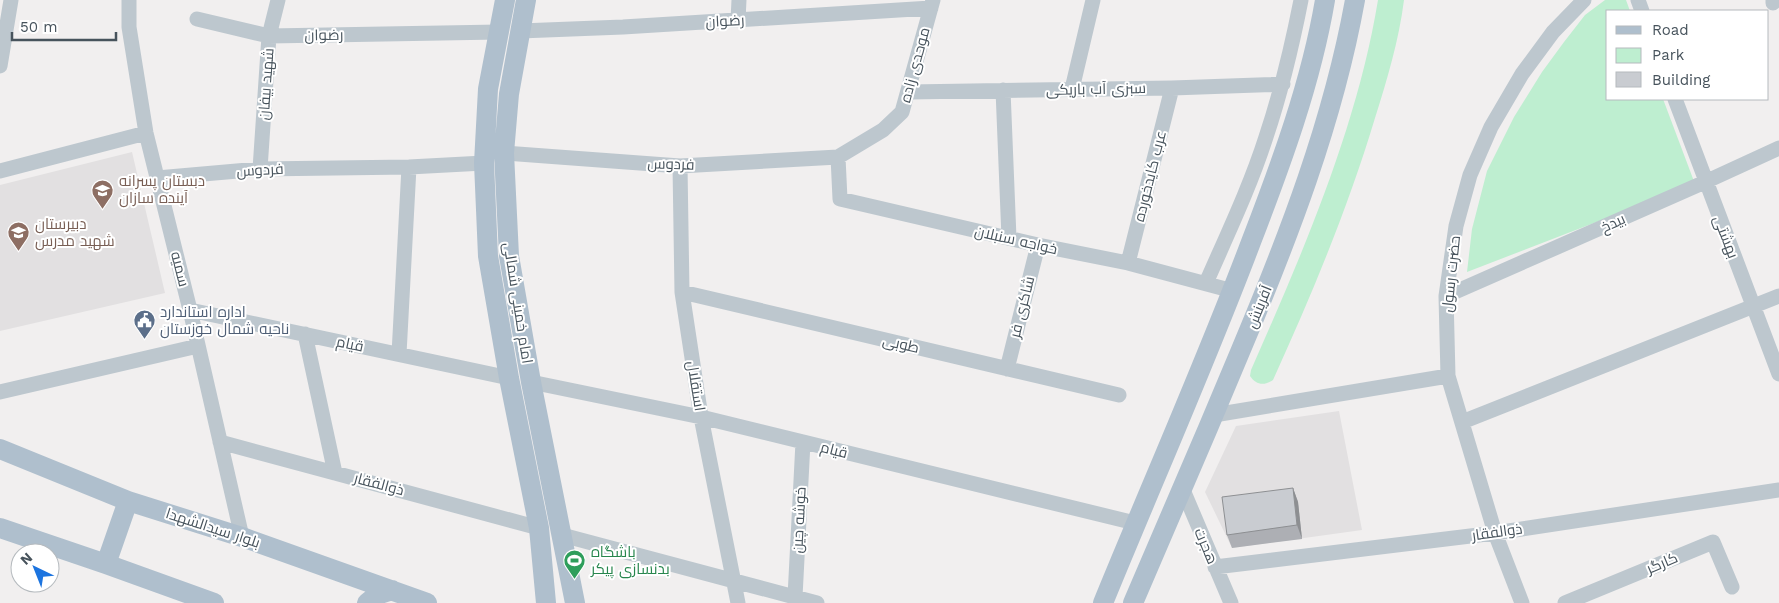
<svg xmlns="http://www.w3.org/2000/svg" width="1779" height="603" viewBox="0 0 1779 603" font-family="'Work Sans',Cairo,sans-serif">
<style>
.education{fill:#e2e0e1}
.green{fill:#beeed0}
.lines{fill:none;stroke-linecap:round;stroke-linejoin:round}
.minor{stroke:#bdc7ce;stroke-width:15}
.major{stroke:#afbfcd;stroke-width:20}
.wall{fill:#adafb4}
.shaded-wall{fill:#8d8f92}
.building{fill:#c9ccd1;stroke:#8d8f92}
.labels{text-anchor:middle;stroke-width:4;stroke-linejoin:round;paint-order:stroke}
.street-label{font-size:15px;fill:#47535c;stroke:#fff}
.education-label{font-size:15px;fill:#785e54;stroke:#fff;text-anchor:start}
.service-label{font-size:15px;fill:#4e5e75;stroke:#fff;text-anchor:start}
.leisure-label{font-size:15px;fill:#27864d;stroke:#fff;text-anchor:start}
</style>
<rect width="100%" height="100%" fill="#f1efef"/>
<!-- education -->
<path class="education" d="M132,152L165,293L0,331V185Z
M1339,411L1362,530L1232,548L1205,492L1236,426Z"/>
<!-- green -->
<path class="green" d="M1378,0H1404C1399,40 1387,80 1375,118C1348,208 1312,294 1273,380C1264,386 1256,385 1250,376L1251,370C1303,252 1357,128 1378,0Z
M1605,0H1626L1630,11H1608V99H1663L1695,184L1467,272L1472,229L1487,171L1514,117L1542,72L1564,42L1585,15Z"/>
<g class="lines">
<!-- minor -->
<path class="minor" d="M129,0V27L146,133L190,310L242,537
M1638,0L1642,11
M1773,0V3
M197,19L269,36L499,32
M738,20L739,0
M520,31L623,27L931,8
M0,66L11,0
M1072,89L1093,0
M1003,90L1009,238
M909,92L1172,88L1283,84
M1675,99L1779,374
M504,153L680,166L838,157L883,130L902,112L933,0
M838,157L840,199L1038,245L1128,263L1233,291
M680,166L682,292L701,417L738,603
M260,169L269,36L278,0
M0,171L146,133
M157,178L260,169L409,167L484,163
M1128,263L1172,88
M1206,283C1227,235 1250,187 1266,137C1281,92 1292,46 1301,0
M682,292L1119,395
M1446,296L1705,182L1779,148
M190,310L509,378
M305,334L335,473
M399,354L409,167
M1007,369L1038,245
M531,382L701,417L1135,523
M0,392L198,346
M1214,415L1448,376
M1462,422L1779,296
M220,442L539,528
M1183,490L1231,603
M562,535L817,603
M1215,567L1495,533L1779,490
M795,597L803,442
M1522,603L1495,533L1448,376L1446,296L1456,226L1470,175L1491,127L1522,74L1553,32L1584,0
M1565,603L1713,542L1732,587"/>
<!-- major -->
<path class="major" d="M505,0L488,89L484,163L488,256L509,378L539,528L546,603
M526,0L509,94L504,153L509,256L531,382L575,603
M0,449L128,501L242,537L427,603
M0,528L106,564L214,603
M106,564L128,501
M367,603L377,595L392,590
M1103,603C1152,483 1205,364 1251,242C1281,164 1311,83 1325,0
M1133,603C1169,520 1205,436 1240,352C1288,238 1333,122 1355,0"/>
</g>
<!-- wall -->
<path class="wall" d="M1293,488L1298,502L1302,539L1232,548L1227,535Z"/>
<!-- shaded-wall -->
<path class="shaded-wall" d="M1293,488L1298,502L1302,539L1297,525Z"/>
<!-- building -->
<path class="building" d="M1293,488L1297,525L1227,535L1222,497Z"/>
<!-- icons -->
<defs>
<symbol id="school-pin" viewBox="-11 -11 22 30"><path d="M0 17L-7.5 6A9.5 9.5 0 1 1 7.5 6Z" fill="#8d6e63" stroke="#fff"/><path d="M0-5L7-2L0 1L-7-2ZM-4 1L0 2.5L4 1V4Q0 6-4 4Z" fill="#fff"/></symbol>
<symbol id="civic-pin" viewBox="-11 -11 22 30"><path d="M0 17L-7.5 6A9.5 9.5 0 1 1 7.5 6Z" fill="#5c6f8a" stroke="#fff"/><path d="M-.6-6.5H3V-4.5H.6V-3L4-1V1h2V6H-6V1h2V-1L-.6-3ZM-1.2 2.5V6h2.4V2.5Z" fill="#fff"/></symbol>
<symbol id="stadium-pin" viewBox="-11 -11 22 30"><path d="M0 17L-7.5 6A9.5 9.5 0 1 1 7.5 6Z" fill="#2e9e5b" stroke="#fff"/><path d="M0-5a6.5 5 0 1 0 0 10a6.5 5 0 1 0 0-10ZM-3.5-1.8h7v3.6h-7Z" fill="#fff"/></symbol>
</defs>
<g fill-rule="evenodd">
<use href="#school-pin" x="90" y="178" width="25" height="34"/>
<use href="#school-pin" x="6" y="220" width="25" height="34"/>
<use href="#civic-pin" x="132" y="308" width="25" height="34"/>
<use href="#stadium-pin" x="562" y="548" width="25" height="34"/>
</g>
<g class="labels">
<!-- street labels -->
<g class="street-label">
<text transform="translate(725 21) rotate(-3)" y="5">رضوان</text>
<text transform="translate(324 35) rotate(-1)" y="5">رضوان</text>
<text transform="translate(915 65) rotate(-75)" y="5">موحدی زاده</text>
<text transform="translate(266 84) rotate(-86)" y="5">شهید بیفان</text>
<text transform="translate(1096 89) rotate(-1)" y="5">سبزی آب باریکی</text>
<text transform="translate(671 164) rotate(2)" y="5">فردوس</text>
<text transform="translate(260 170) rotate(-3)" y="5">فردوس</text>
<text transform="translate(1150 176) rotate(-76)" y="5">عرب کایدخورده</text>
<text transform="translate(1613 223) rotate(-24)" y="5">بیدخ</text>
<text transform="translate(1726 237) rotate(69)" y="5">بهشتی</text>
<text transform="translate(1016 240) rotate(13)" y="5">خواجه سنبلان</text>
<text transform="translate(180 269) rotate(76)" y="5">سمیه</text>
<text transform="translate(1451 274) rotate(-84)" y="5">حضرت رسول</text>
<text transform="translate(518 303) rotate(81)" y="5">امام خمینی شمالی</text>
<text transform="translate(1022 307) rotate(-76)" y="5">شاکری فر</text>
<text transform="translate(1259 307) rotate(-68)" y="5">آفرینش</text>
<text transform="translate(350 344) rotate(12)" y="5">قیام</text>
<text transform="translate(901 344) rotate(13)" y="5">طوبی</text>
<text transform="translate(696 386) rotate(81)" y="5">استقلال</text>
<text transform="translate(834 450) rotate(14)" y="5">قیام</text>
<text transform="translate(379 484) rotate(15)" y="5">ذوالفقار</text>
<text transform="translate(799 520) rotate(-87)" y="5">خوشه چین</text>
<text transform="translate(213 528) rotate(18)" y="5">بلوار سیدالشهدا</text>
<text transform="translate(1497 532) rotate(-8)" y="5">ذوالفقار</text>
<text transform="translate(1206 546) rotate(67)" y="5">هجرت</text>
<text transform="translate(1662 563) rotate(-23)" y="5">کارگر</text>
</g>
<!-- education labels -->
<g class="education-label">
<text x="119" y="186">دبستان پسرانه<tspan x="119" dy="17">آینده سازان</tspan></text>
<text x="35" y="229">دبیرستان<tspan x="35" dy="17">شهید مدرس</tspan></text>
</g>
<!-- service labels -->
<g class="service-label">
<text x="160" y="317">اداره استاندارد<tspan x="160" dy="17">ناحیه شمال خوزستان</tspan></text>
</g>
<!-- leisure labels -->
<g class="leisure-label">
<text x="591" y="557">باشگاه<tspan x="591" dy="17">بدنسازی پیکر</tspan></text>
</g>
</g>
<!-- legend -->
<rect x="1606" y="10" width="162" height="90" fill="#ffffff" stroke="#b5babe"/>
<rect x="1616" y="26" width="25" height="8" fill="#afbfcd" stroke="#b5babe"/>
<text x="1652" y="35" font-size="15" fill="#47535c">Road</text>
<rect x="1616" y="48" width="25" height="15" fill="#beeed0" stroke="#b5babe"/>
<text x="1652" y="60" font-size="15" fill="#47535c">Park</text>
<rect x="1616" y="72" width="25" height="15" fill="#c9ccd1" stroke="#b5babe"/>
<text x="1652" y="85" font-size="15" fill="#47535c">Building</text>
<!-- north arrow -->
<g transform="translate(35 568) rotate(317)"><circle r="24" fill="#ffffff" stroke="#b5babe"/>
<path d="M0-4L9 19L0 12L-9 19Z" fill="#1c74df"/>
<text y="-8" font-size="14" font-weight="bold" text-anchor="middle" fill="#47535c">N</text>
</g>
<!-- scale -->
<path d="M12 32v8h104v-8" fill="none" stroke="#47535c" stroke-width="2.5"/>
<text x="20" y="32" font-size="15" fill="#47535c" stroke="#ffffff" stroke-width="4" paint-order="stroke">50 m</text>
</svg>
